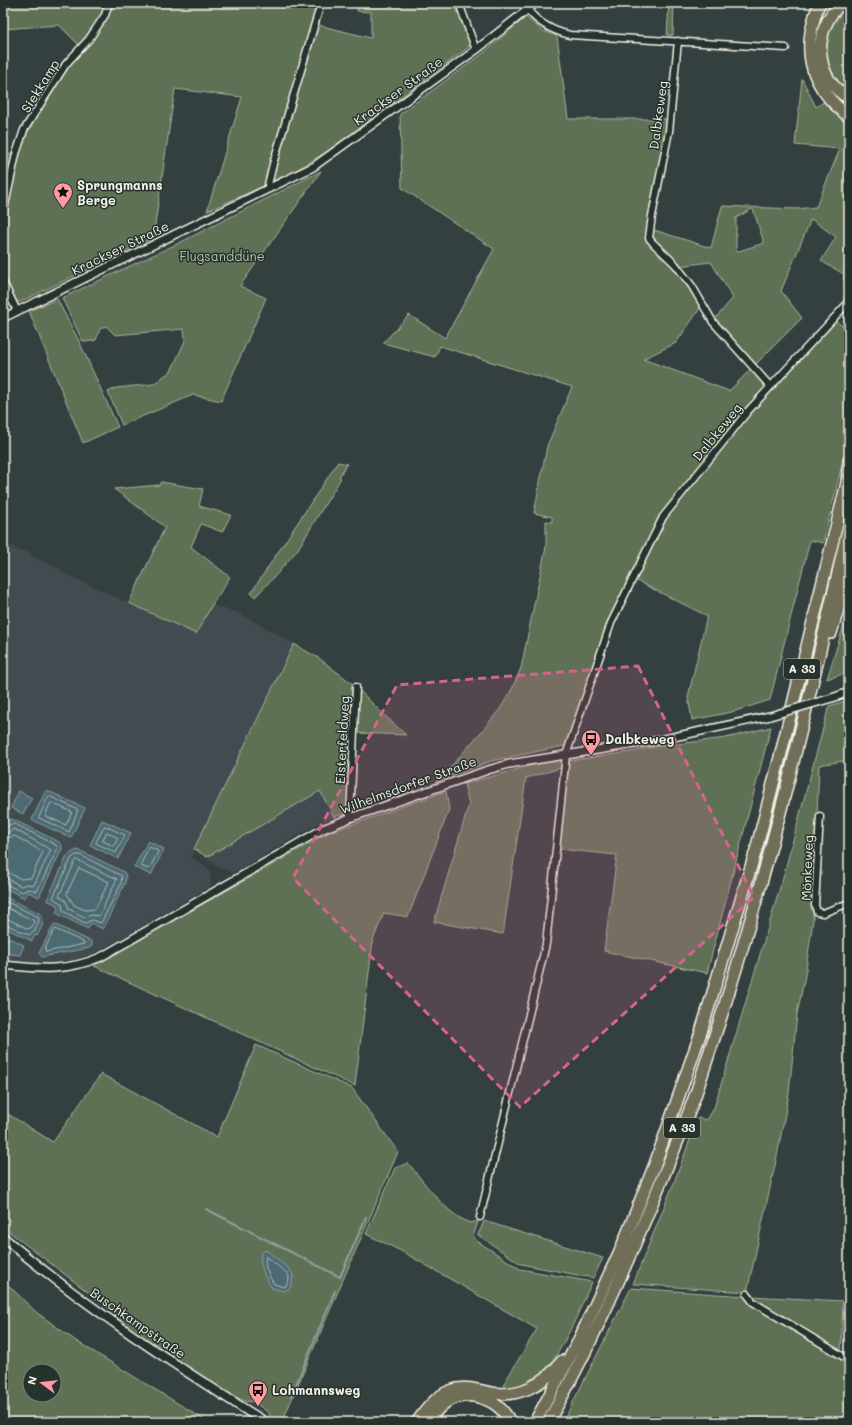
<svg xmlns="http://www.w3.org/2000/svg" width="852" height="1425" viewBox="0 0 852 1425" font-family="Mali,sans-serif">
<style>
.built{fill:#424c50}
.green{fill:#5f7154;stroke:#aab19e;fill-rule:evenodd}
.water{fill:#4c6a72;stroke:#8fa0a1}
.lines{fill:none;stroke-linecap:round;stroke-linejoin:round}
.shore{stroke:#b1bbb9;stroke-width:1}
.stream{stroke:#8fa0a1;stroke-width:2}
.minor-casing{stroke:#f4f1e8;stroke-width:9}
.tertiary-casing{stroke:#f4f1e8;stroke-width:10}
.secondary-casing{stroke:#f4f1e8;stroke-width:11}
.motorway-casing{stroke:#f4f1e8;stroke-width:14}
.minor{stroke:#26332d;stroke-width:6}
.tertiary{stroke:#26332d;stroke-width:7}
.secondary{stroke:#26332d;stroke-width:8}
.motorway{stroke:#716e59;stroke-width:11}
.tertiary-bridge-casing{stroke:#f4f1e8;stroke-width:10;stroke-linecap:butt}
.tertiary-bridge{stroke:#26332d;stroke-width:7}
.marked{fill:#d4648c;fill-opacity:0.2;stroke:#d4648c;stroke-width:3;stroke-dasharray:8 5;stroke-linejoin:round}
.labels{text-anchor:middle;stroke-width:3;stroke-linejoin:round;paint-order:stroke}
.shield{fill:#26332d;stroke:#b6b8b0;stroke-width:1}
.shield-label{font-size:12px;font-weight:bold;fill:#f4f1e8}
.street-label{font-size:13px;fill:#f4f1e8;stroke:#26332d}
.poi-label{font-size:13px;font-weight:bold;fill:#f4f1e8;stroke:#26332d;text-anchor:start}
.park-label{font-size:13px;fill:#b8bead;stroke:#26332d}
</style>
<rect width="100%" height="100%" fill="#344040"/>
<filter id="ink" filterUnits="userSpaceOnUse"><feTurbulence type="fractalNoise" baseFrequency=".025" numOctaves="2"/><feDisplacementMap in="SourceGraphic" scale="8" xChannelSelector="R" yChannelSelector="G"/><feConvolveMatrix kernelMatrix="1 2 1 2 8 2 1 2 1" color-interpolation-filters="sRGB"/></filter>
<g filter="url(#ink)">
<!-- built -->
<path class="built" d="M3,542L20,551L25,552L28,551L30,552L31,556L61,570V572L196,634L212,605L239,613L294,644L191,857L206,867L210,872L211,886L96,953L70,961L42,964L3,959Z
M320,791L334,817L317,824L233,873L218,867L207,857Z"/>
<!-- green -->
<path class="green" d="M11,3H316L317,10L266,185L207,211L242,97L175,89L153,238L20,302H16L3,275V156L12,154L23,127L67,60L79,45L59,25L3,29V9Z
M358,3H454L469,41V47L325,153L291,173L270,182L318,25L371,38V12L357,11Z
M669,3H674L673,35H667Z
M846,3H849V93L836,81L827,67L824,53L829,27Z
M526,17L543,31L557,36L568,119H667L666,134L647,241L671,263L690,286L701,307L676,343L643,359L729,391L752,368L767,385L748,406L661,515L608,622L566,744L564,746L491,761L435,782L440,779L482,731L500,709L512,689L521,668L546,547V521L552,522V517L534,513L547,446L572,387L440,346L435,357L383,343L409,315L445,338L494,249L402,188L400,114L482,54Z
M802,79L816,107L825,101L849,123V277L821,261L836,237L811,219L781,291L802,318L754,366L714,320L733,298L711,262L679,266L651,237V229L711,248L722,206L796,209L816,207L840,149L795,145ZM753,209L764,243L736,252V218L750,210Z
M321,171L240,286L266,298L221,401L193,395L122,425L108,392L116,388L153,384L171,371L185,341L184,329L115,335L106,326L100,329L96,340L86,342L82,340L62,298L181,242Z
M57,299L80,343L118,427L83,443L29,311Z
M849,306V429L846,448L823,543L810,540L770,700L732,712L692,720L688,697L707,616L635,580L665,520L748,415L835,320L842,326Z
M338,462L347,464L339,477L341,478L298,549L277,574L255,597L251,593Z
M161,482L203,489L199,506L231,515L222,532L201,524L191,547L230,577L212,605L196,634L129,603L165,527L114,489L160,485Z
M849,608V672L827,679Z
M294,644L320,659L354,685L348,812L334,817L320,791L207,857L194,849Z
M358,689L381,712L406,735L356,733Z
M849,700V760L819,765L813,920L805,976L797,1014L789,1093L776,1161L747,1292L633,1284L675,1180L698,1118L707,1120L714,1108L782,881L829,706Z
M771,727L707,973L604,951L617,855L558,849L568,761L636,751L653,747L726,738Z
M562,759L561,768L526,778L503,934L434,922L469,804L464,784L529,766Z
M446,791L449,810L408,917L384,913L373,940L355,1086L94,966L328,833Z
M256,1045L352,1088L398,1152L282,1422H277L270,1417L269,1413L254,1402L244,1401L226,1392L181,1364L125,1326L106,1306L3,1227V1111L53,1142L101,1074L217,1137Z
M408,1163C424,1182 447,1216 471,1223L478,1221L480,1216L473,1237L477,1241L520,1269L592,1282C579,1310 558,1367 531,1382C524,1386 515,1387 507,1388L503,1385L537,1329L403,1252L366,1234L395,1168Z
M484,1221L603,1258L593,1278L521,1264L478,1235Z
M3,1280L36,1312L76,1341L208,1422H3ZM30,1371H54V1395H30Z
M631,1288L746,1296L750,1304L849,1365V1422H563Z
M750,1296L843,1301L841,1352L761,1304Z"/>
<!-- water -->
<path class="water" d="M46,790L85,808L71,838L32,820Z
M19,791L32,798L23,814L11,808Z
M12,819L59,842L62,846V849L39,897L28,892L25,898L3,887V828L8,820Z
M102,820L131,833L118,859L90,845Z
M148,841L164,849L151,875L134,867Z
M76,850L81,851L124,872L126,877L125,883L103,929L91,923L88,929L56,913L59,906L47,900L67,856Z
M3,896L41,914C46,922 41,928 37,936L35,935L32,941L3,927Z
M54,924L90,941L92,942V946L89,948L42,957L39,953Z
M3,935L24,945L20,955L3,953Z
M266,1250L289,1269L293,1275L292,1283L289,1289L283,1291L272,1288C265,1278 259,1265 261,1253Z"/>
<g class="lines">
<!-- shore -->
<path class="shore" d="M49,796L78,810L69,832L39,818Z
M52,803L72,812L66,825L45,816L50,804Z
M105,826L125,835L116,853L96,843Z
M3,828H7L10,824H15L56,845L58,848L37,891L28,889L22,892L3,883
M107,832L118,838L114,846L103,841Z
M3,833H8L14,829L51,850L34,885L27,884L21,886L8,879L3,878
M3,839L15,836L43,852L31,878L21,879L9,873L3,872
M149,847L157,850L158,852L150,868L148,869L141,866V864Z
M76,855H80L122,876L121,884L101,923L92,920L85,923L63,911L62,904L53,898L71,859Z
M77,860L117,879L99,916L92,915L84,917L69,909L66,901L59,896L75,862Z
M79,868L109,882L95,909L85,910L74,905L67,894Z
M3,900L38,917L39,920L35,931L29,935L3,923
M3,906L33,920L34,922L32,927L28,929L8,919L3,918
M55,929L83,942L84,944L46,952L45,949Z
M266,1257L286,1272L289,1276V1279L286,1286L283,1287L274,1284C269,1276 263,1266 266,1257Z"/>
<!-- stream -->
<path class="stream" d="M206,1209L340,1277L366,1217
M295,1387L335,1291
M291,1396L293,1391"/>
<defs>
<path id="minor" d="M459,3L476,50
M528,10C539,24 553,31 570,35L786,48
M678,41L669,131L652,216L649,238L653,243L675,264L692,286L713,322L770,386
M269,189L268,185L273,164L319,10L318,3
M3,214L16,154L24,130L66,64L89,39L105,15L109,3
M848,278L849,281
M3,282L17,311
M820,816L815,905L817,912L823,913L849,903
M350,818L356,687
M480,1217L546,944L566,755L611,623L663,517L748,411L846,305L849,298
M747,1294L753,1302L849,1360"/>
<path id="tertiary" d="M3,318L313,167L476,50L536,3
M832,698L849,692
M3,965C41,969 65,972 101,957L323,829L350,818L488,770L509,764L660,740L770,716"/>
<path id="secondary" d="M3,1237C85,1307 175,1365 265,1422"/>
<path id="motorway" d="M820,3C815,12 813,22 811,32C805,69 821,95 849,117
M842,3C812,28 813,79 849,98
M847,481L849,461
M831,633L849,573
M417,1422C426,1410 436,1396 450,1391C463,1386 474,1389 487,1392C517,1399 544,1385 562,1361
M428,1422C432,1416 436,1410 442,1405C465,1387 498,1397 510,1422
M535,1422L578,1342L621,1249L655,1164L701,1032L756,850L780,757L849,474
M548,1422C585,1357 616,1289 645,1220C662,1179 680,1137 695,1096C703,1072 711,1047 719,1023C772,860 811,692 849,525"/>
</defs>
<!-- minor casing -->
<use href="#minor" class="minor-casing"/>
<!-- tertiary casing -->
<use href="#tertiary" class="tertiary-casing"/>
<!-- secondary casing -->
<use href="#secondary" class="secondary-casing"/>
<!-- motorway casing -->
<use href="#motorway" class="motorway-casing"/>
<!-- minor -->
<use href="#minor" class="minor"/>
<!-- tertiary -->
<use href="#tertiary" class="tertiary"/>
<!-- secondary -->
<use href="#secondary" class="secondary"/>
<!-- motorway -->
<use href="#motorway" class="motorway"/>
<defs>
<path id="tertiary-bridge" d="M770,716L832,698"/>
</defs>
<!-- tertiary-bridge casing -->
<use href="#tertiary-bridge" class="tertiary-bridge-casing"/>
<!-- tertiary-bridge -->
<use href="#tertiary-bridge" class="tertiary-bridge"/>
</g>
</g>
<!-- marked area -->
<path class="marked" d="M638,666L754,897L520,1107L293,878L397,685Z"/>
<!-- icons -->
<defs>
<symbol id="sight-pin" viewBox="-11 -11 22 30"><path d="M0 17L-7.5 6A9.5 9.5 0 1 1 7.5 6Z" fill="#ff9aa2" stroke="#26332d"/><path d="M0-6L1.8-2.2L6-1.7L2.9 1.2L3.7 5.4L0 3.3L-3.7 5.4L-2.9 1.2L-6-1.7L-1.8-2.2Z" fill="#111"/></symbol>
<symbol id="bus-pin" viewBox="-11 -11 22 30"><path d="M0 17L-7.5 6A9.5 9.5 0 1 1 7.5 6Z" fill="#ff9aa2" stroke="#26332d"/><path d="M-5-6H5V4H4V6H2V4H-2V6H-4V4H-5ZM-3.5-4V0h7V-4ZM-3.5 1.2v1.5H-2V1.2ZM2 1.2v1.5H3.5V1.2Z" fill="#111"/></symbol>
</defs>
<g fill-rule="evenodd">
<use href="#sight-pin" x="52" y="181" width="22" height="30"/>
<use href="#bus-pin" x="580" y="728" width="22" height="30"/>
<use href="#bus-pin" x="247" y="1379" width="22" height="30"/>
</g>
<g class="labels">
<!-- shield labels -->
<g class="shield">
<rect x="784" y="659" width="36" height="20" rx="3"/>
<rect x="664" y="1118" width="36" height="20" rx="3"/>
</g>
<g class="shield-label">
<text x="802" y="673">A 33</text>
<text x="682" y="1132">A 33</text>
</g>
<!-- street labels -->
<g class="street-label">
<text transform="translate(40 86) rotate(-58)" y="5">Siekkamp</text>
<text transform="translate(398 91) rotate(-36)" y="5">Krackser Straße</text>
<text transform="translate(658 115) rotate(-82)" y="5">Dalbkeweg</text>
<text transform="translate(120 248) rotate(-26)" y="5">Krackser Straße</text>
<text transform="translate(717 432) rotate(-51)" y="5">Dalbkeweg</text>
<text transform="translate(342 740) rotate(-87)" y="5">Eisterfeldweg</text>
<text transform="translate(408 785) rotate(-20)" y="5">Wilhelmsdorfer Straße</text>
<text transform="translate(807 868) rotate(-88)" y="5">Mönkeweg</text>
<text transform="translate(138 1323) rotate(35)" y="5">Buschkampstraße</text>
</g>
<!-- poi labels -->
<g class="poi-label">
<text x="77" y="190">Sprungmanns<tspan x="77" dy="15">Berge</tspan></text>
<text x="605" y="744">Dalbkeweg</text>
<text x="272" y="1395">Lohmannsweg</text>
</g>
<!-- park labels -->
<g class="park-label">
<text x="222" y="261">Flugsanddüne</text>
</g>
</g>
<!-- margin -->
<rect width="852" height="1425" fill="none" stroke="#26332d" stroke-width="16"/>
<rect x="8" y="8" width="836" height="1409" fill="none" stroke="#f4f1e8" stroke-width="1.5" filter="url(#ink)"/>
<!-- north arrow -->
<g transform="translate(42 1383) rotate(285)"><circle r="19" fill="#26332d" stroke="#787f78"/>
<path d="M0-3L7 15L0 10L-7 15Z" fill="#ff9aa2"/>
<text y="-6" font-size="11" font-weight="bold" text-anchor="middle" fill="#f4f1e8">N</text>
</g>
</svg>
